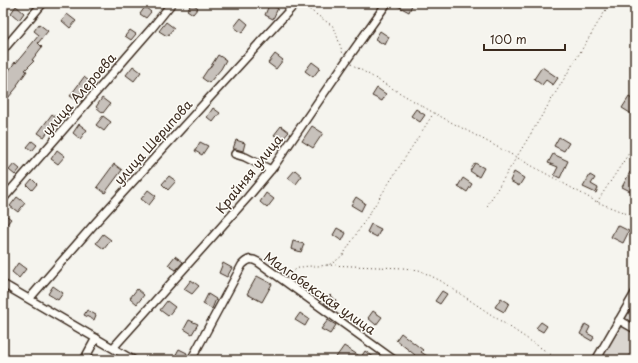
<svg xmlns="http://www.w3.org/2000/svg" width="638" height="363" viewBox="0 0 638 363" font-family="'Playpen Sans',sans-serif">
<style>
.green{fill:#dad6d0;stroke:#8a8077}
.building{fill:#c7c1bb;stroke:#3b2a1e}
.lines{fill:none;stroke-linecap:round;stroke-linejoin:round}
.minor-casing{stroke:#3b2a1e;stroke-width:10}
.path{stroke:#3b2a1e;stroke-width:1;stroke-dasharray:1 3;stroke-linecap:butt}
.minor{stroke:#fdfcf7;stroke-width:7}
.labels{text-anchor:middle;stroke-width:3;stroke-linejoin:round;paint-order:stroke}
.street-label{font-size:13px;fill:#3b2a1e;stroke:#fdfcf7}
</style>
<rect width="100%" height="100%" fill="#f5f4ee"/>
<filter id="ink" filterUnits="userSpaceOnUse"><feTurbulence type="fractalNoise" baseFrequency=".025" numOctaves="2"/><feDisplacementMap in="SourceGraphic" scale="8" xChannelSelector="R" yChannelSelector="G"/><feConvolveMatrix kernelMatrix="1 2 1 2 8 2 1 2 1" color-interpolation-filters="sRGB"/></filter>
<g filter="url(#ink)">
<!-- green -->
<path class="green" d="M635,293V360H596Z"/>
<!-- building -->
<path class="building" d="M192,3L198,8L193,14L187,10Z
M392,3H408L412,5L409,12Z
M269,5L278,8L273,19L265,15Z
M16,6L24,13L19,20L11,13Z
M145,7L151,12L146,18L140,14Z
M67,14L76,21L70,28L62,21Z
M241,18L248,24L242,33L234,27Z
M166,22L174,28L167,36L159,31Z
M39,24L48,31L38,43L42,47L32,60L34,61L25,70L27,71L17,85L18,86L8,98L3,94V74L5,76L15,62L16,63L39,35L34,31Z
M130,30L136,34L131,40L125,36Z
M380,31L389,37L385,45L375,39Z
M275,54L283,60L276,69L268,63Z
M218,55L226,60L221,69L209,83L202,78L208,69H209Z
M312,62L320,68L313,77L305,71Z
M133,66L141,72L134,81L126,75Z
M542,67L558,78L553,85L546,80L542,85L534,79Z
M84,77L90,82L76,100L70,96Z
M377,88L386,94L382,101L372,96Z
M629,97L635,101V116L622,108Z
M102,98L110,104L103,113L96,107Z
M213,108L220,113L213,122L207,117Z
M416,109L425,115L420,122L411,116Z
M52,114L58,119L44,137L38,133Z
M103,116L111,122L104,131L96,125Z
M79,124L87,130L80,139L73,133Z
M281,126L289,132L282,140L274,135Z
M312,126L323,133L313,148L302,141Z
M559,137L569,143L564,151L554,146Z
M236,140L245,143L243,151L236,149H233Z
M32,141L37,145L32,151L27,147Z
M200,142L208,146L202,155L195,151Z
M57,150L65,156L58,164L51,159Z
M553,154L568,161L560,178L554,175L558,167L548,163Z
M475,163L484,168L479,177L470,171Z
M14,164L20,169L15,175L9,170Z
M114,164L122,170L105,193L97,187Z
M295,170L302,176L296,184L288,178Z
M514,172L524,178L519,186L510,181Z
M630,172L635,174V187L632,192L622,187Z
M590,175L595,178L591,184L598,188L596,193L583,187Z
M169,176L176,181L168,190L162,184Z
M463,178L472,184L467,192L458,186Z
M32,179L37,184L32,190L27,185Z
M148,190L156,196L149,205L141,199Z
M266,193L274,199L267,208L260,202Z
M17,197L25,203L18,212L10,206Z
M356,197L365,203L361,211L351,205Z
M3,213L11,219L3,229Z
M371,224L381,229L377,237L367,232Z
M617,225L629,231L623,243L611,237Z
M337,228L346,233L342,241L333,235Z
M103,234L111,240L104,249L96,243Z
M293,241L304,244L301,252L291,249Z
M175,256L183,262L176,270L168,265Z
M18,263L26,269L19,278L12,272Z
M223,263L232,268L227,277L219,273Z
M257,276L272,284L262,302L247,294Z
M191,280L199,286L192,294L184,289Z
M53,286L63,293L58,300L48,294Z
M137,289L144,295L137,304L130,298Z
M442,291L447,294L440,304L435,301Z
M208,294L216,299L212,309L203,304Z
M330,295L336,300L331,308L324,303Z
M501,298L509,303L504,312L495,307Z
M167,301L175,307L168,316L160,310Z
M87,310L96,315L94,320L84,315Z
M373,311L382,317L376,325L368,318Z
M300,313L309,319L305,326L295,320Z
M189,320L198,324L192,334L184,329Z
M328,320L336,325L330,334L321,329Z
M541,322L547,326L543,332L536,328Z
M585,324L590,327L587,333L594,337L592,341L580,334Z
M401,333L423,350L421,352L433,360H411L415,355L396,340Z
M344,346L361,357L365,351L378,360H334Z
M179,349L187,353L184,360H177L174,358Z"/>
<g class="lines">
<defs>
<path id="minor" d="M3,50L43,3
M235,154L245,157L271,170
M3,199L152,28L172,3
M3,284L133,360
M29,299L97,221L296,3
M619,320L635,329
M113,348L248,197L274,166L346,61L387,3
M84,360L96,338
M191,360L242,265C248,259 251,258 258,262L394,360
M596,360L635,293"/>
</defs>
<!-- minor casing -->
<use href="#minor" class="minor-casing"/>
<!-- path -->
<path class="path" d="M303,5L334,27L343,54
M351,64L434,113L516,157L597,202L635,217
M597,202L635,144
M487,206L610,3
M327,265L403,268L419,270L441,281L559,360
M289,276C299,262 312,268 327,265C333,264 338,259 343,255L433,114"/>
<!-- minor -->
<use href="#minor" class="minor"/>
</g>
</g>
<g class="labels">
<!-- street labels -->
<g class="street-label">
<text transform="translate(79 94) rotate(-49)" y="5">улица Алероева</text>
<text transform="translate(153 142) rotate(-48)" y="5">улица Шерипова</text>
<text transform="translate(249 174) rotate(-51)" y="5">Крайняя улица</text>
<text transform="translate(320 293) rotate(35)" y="5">Малгобекская улица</text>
</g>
</g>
<!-- margin -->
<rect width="638" height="363" fill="none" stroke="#fdfcf7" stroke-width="16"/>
<rect x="8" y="8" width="622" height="347" fill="none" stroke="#3b2a1e" stroke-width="1.5" filter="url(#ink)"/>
<!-- scale -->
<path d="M484 44v6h81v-6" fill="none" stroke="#3b2a1e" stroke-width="2"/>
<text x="490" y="44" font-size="12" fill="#3b2a1e" stroke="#fdfcf7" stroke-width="3" paint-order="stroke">100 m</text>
</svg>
